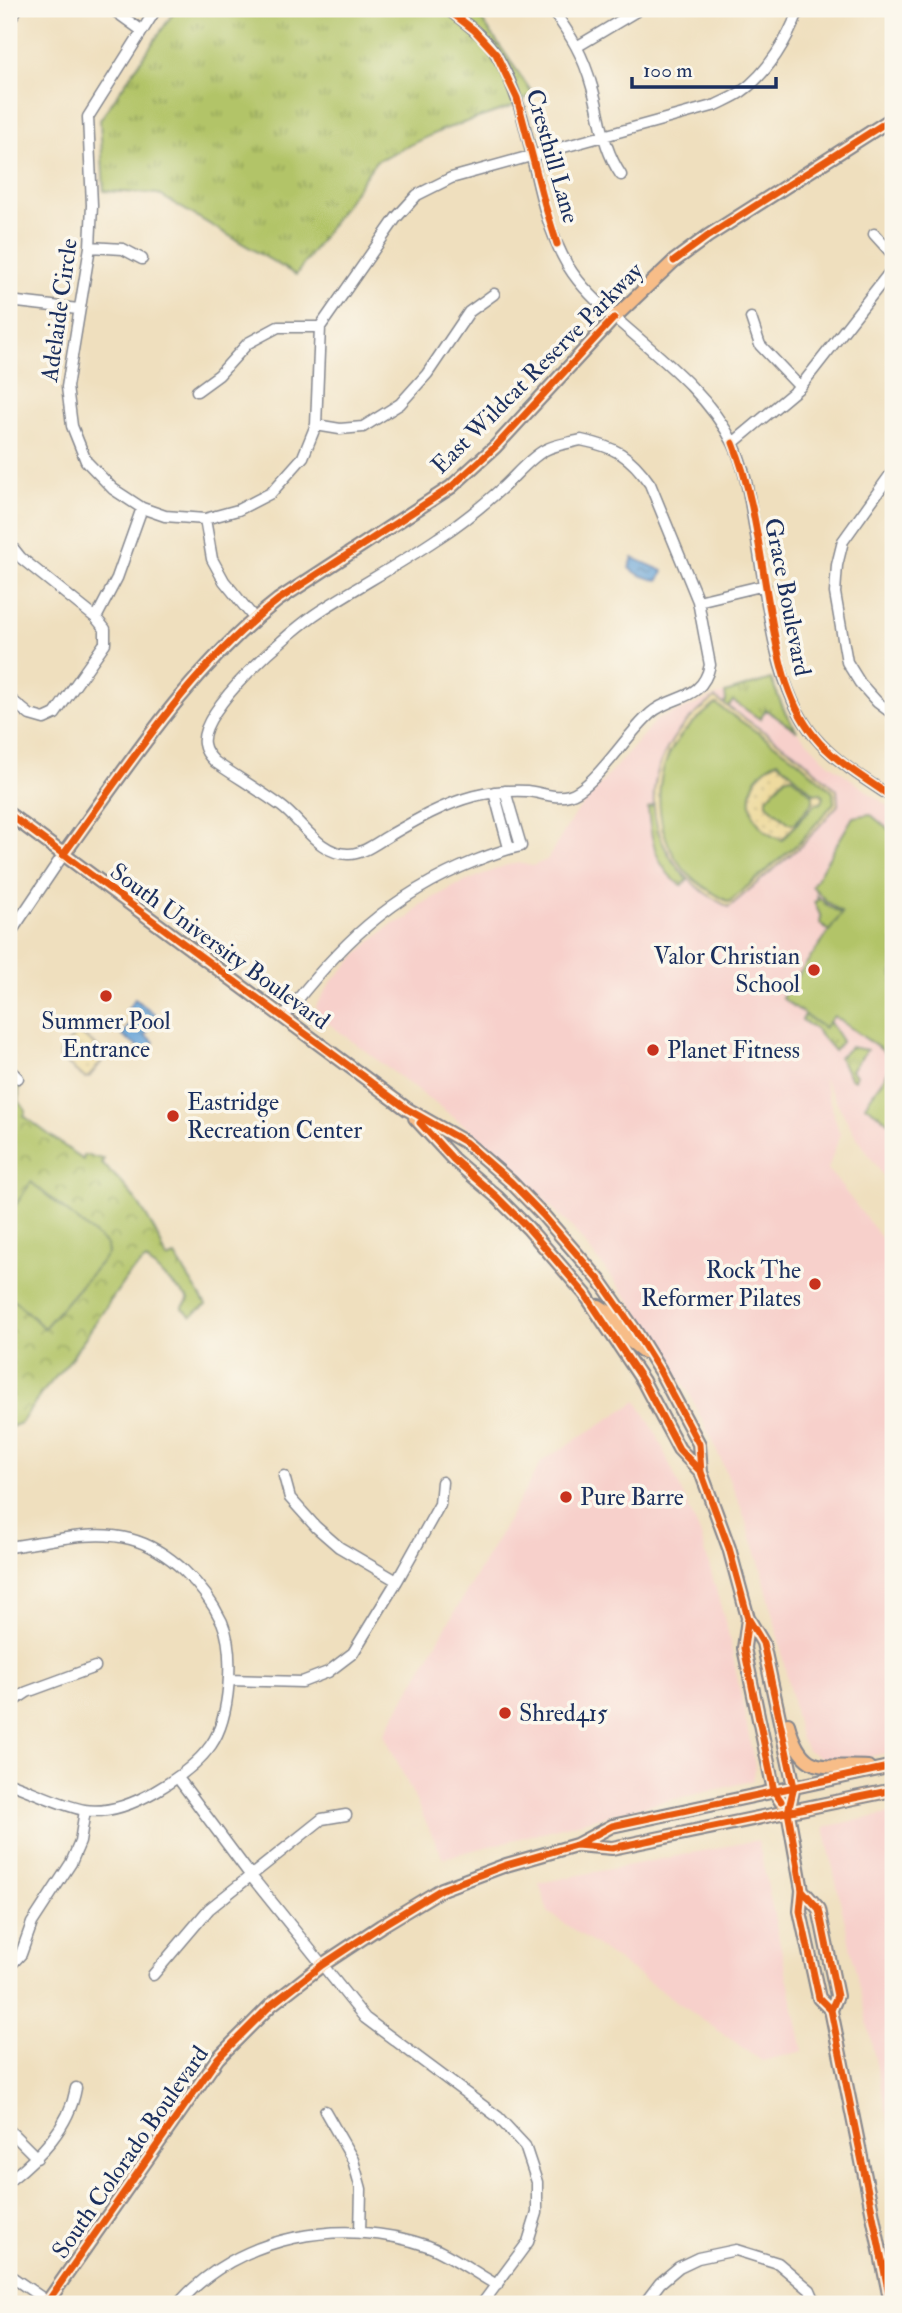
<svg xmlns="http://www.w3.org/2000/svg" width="902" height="2313" viewBox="0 0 902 2313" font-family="'IM FELL Double Pica',serif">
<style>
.built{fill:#f7d0cb}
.grass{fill:url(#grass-tufts);stroke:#667a62;stroke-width:2}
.sand{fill:url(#sand-dots);stroke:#84847e;stroke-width:2}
.park{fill:url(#park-crowns);stroke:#667a62;stroke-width:2}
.garden{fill:#b2c467;stroke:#667a62;stroke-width:2;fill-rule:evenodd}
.water{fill:url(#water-ripples);stroke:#40699a;stroke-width:2}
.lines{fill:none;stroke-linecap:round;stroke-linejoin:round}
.minor-casing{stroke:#85878e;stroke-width:13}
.major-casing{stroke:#85878e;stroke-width:16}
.minor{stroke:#fff;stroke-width:10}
.major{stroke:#f7bd88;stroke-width:12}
.cycleway-casing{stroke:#fbf7ec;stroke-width:11}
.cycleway{stroke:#e8590c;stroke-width:7}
.poi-dot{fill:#c8321e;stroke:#fbf7ec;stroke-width:2.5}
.labels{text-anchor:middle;stroke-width:7;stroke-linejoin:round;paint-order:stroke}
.street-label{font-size:24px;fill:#1b2f5e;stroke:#fbf7ec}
.poi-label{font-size:24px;fill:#1b2f5e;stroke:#fbf7ec;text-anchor:start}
</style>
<defs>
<pattern id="grass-tufts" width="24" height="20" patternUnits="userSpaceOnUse" patternTransform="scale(1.75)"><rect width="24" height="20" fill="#b2c467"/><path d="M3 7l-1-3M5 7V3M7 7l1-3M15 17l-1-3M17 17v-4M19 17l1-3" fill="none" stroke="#90a058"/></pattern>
<pattern id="sand-dots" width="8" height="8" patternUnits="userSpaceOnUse" patternTransform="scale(1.75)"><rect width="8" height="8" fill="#eeda9e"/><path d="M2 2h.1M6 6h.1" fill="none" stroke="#ccbb8a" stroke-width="1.8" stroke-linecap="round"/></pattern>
<pattern id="park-crowns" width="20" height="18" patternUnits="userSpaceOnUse" patternTransform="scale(1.75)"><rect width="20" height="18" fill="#b2c467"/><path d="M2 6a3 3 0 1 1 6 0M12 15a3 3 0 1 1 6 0" fill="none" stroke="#90a058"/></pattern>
<pattern id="water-ripples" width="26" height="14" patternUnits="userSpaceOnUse" patternTransform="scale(1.75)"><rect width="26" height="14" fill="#66a3d7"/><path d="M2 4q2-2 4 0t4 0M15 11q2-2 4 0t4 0" fill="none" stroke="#5385b2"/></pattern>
</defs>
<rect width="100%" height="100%" fill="#fbf7ec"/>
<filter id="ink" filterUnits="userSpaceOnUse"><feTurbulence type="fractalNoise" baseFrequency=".0143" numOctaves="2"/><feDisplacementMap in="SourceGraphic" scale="14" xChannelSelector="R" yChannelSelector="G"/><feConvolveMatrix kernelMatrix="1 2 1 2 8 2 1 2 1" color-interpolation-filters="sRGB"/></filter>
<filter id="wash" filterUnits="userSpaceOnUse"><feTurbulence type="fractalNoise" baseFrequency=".00686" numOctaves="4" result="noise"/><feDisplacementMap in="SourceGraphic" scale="28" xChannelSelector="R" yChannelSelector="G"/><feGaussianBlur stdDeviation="1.57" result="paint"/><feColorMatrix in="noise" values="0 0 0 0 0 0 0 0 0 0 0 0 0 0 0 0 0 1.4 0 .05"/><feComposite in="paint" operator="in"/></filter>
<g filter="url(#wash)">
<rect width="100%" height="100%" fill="#efdfbe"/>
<!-- built -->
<path class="built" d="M771,679L785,712L796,730L826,761L893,810V1190L854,1133L823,1078L840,1135L828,1169L893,1253V1752L843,1762L826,1760L814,1754L807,1750L800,1737L774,1618L761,1568L742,1510L720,1458L690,1395L634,1306L573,1229L503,1158L468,1128L320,1017L316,1006L332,981L365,947L391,925L409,918L420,905L457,885L504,866L517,863L532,866L547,860L574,815L656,720L716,696Z
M637,1401L657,1435L701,1536L728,1632L755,1766L752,1781L620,1812L443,1858L384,1734L542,1461Z
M893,1813V2141L824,1827Z
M758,1840L803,2051L762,2061L548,1912L539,1883Z"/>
<!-- grass -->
<path class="grass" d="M176,9H467L482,20L533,94L511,107L442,130L376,161L296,275L158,194L104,191L100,120Z
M771,679L785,712L797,731L766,710L760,719L733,701L728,707L724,704L726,701L725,693Z
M655,805C655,834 668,859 688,880L682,885C656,871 650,836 648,808Z
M817,896L828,906L842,914L829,931L820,924L821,917L814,902L818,900Z
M805,1015L824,1028L829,1021L842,1041L834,1051L816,1030L802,1020Z
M850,1047L867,1050L851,1070L856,1075L854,1080L850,1077L839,1058Z"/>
<!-- sand -->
<path class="sand" d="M715,698L799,756L837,790L838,805L804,843L729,907C663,876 630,803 673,739C684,722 700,710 715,698Z
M77,1031L107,1055L89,1077L85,1078L60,1059L59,1055Z"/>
<!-- park -->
<path class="park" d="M9,1077L19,1086V1101L26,1111L24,1116L83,1160L84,1155L104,1159L101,1163C132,1189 153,1221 167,1259L175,1256L206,1305L191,1316L182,1308L189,1299L146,1260L129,1274L67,1364L41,1394L21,1423L9,1428Z"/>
<!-- garden -->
<path class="garden" d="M716,704L796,759L833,792L834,803L800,842L729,902C714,894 700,886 688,874C657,841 650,786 673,747C684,729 699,717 716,704ZM778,761L815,794L821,793L824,798L821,803L815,804L782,840C743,828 739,777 778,761Z
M786,777H792L813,795V802L795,823H789L767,804V798Z
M870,814L893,833V1058L834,1016L824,1028L782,998L842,913L827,902L812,886L853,817Z
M893,1065V1125L865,1105Z
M31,1182L107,1245L108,1254L44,1328L9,1295V1215Z"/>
<!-- water -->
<path class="water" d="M633,558L663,571L659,580C647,579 638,575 629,568Z
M135,999L159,1017L145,1035L154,1042L146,1052L122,1035L136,1017L127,1010Z"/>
</g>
<g filter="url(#ink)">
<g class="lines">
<defs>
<path id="minor" d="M112,9L141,30
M156,9L88,117L92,205L90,247L67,387L72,426L86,461L113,489L142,508L165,516L205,519L238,510L271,493L303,457L316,425L320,327L396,218L417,195L451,178L716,105C724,101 734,97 741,92C768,73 788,39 799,9
M447,9C464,22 486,37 497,56C536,120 530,201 568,266C582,289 602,306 622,324C662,359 709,395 733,443C747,472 750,504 756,535C768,601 773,694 821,744C842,766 869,782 893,798
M552,9C571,36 583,54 592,87C602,119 601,145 621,175
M9,21L17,9
M578,46L640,9
M874,234L893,255
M90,247L123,249L142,259
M9,301L78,309
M751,318L760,345L800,387
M197,391L219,375L248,343L278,327H320
M316,425L340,429L363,427L400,404L427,374L469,312L494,294
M581,440C615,447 630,455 650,484L698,601L710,665C702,702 673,694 651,713C627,734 602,776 578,791C561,802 545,793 527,791C509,790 491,792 474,796C444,804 418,819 392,834C379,841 364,854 349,854C319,855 302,821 281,806C260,791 237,777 215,762C210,757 205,751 204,744C198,710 292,629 320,611C359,586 400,564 438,538C460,524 481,507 501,489C515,477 528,459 545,450C556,444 569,443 581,440Z
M733,443L800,387L893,268
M893,471L843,541L837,565L835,593L847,662L860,683L877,702L893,714
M205,519L212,559L224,581L254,618
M9,543L21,558L96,618L105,629V643L55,714L44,719L30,715L9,698
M698,601L765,585
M96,618L117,578L142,508
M494,792L509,848
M9,935L63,855
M284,1017C338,946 390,895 475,861C490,855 505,849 521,846L505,791
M9,1069L18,1078
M284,1476L290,1498L316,1527L339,1547L397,1581
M9,1547C47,1542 92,1529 130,1539C169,1549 205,1586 222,1622C235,1652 230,1718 211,1745C197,1765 175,1780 154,1792C133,1804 109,1814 84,1810C60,1805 32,1791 9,1783
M229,1680L302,1682L328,1672L353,1653L397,1581L440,1504L442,1482
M9,1704L27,1692L95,1667
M178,1778L251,1876L365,2018L498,2117L525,2146L537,2182V2213L528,2242L482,2304
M9,1967L21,1954L32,1923L71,1863L80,1842L85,1810
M153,1975L209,1909L322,1819L346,1815
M325,2111L353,2160L361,2189L360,2233
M9,2130L37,2158
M9,2181C40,2156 69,2128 76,2088
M9,2275L48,2302
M178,2304C238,2235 343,2216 428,2246C452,2255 475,2273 497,2285
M644,2304L660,2283L679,2267L698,2258L736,2250L778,2263L810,2290L816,2304"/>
<path id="major" d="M9,814L407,1109L465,1142L511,1182L543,1215L601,1282L634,1329L660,1371L699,1444L701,1472L729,1548L748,1618L763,1643L794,1787L788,1812L802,1890L800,1911L819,1998L831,2010L891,2304
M63,855C128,766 190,668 278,600L451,487L495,447L614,318L674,261L708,236L893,118
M415,1118L453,1159L497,1197L528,1228L585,1294L643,1381L679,1449L701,1472
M595,1309L599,1306L610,1313L630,1341L644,1352
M748,1618L744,1648L774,1791L788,1812
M788,1724C803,1778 824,1764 868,1767
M576,1845L612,1848L893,1790
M802,1890L819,1909L837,1996L831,2010
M46,2304L218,2058L271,2005L322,1965L381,1926L442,1889L506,1865L576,1845L612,1826L893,1766"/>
</defs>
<!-- minor casing -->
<use href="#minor" class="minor-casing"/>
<!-- major casing -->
<use href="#major" class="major-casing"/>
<!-- minor -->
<use href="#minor" class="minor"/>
<!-- major -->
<use href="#major" class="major"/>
<defs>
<path id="cycleway" d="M447,9L474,30L496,54L517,98L545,205L557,244
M674,261L708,236L893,118
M733,443C755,497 760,558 771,616C779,661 788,708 820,743C841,765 869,781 893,798
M9,814L407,1109L465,1142L511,1182L543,1215L601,1282L634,1329L660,1371L699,1444L701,1472L729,1548L748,1618L763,1643L794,1787L788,1812L802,1890L800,1911L819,1998L831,2010L891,2304
M63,855C128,766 190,668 278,600L451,487L495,447L614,318
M420,1123L453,1159L497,1197L528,1228L585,1294L643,1381L679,1449L701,1472
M748,1618L744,1648L774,1791L781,1801
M576,1845L612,1848L893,1790
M802,1890L819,1909L837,1996L831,2010
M46,2304L218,2058L271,2005L322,1965L381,1926L442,1889L506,1865L576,1845L612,1826L893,1766"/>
</defs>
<!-- cycleway casing -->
<use href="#cycleway" class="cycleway-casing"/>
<!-- cycleway -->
<use href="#cycleway" class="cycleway"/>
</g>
</g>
<!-- markers -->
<g class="poi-dot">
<circle cx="814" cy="970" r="7"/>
<circle cx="106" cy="996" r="7"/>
<circle cx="653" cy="1050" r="7"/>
<circle cx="173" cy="1116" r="7"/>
<circle cx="815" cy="1284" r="7"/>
<circle cx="566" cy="1497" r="7"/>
<circle cx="505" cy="1713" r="7"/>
</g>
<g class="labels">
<!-- street labels -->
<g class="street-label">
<text transform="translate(553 156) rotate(74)" y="8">Cresthill Lane</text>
<text transform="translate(59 310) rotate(-82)" y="8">Adelaide Circle</text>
<text transform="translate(537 368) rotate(-45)" y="8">East Wildcat Reserve Parkway</text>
<text transform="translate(788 597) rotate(79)" y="8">Grace Boulevard</text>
<text transform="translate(220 946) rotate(36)" y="8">South University Boulevard</text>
<text transform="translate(130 2152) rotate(-55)" y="8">South Colorado Boulevard</text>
</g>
<!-- poi labels -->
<g class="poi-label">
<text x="800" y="964" text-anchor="end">Valor Christian<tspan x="800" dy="28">School</tspan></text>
<text x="106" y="1029" text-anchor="middle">Summer Pool<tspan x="106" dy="28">Entrance</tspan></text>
<text x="667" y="1058">Planet Fitness</text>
<text x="187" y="1110">Eastridge<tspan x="187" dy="28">Recreation Center</tspan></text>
<text x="801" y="1278" text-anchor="end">Rock The<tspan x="801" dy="28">Reformer Pilates</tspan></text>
<text x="580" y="1505">Pure Barre</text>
<text x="519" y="1721">Shred415</text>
</g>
</g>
<!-- margin -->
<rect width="902" height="2313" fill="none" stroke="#fbf7ec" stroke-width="35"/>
<!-- scale -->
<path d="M632 77v10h144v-10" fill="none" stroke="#1b2f5e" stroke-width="3.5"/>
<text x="643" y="77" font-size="21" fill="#1b2f5e" stroke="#fbf7ec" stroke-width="5" paint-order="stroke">100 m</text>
</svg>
